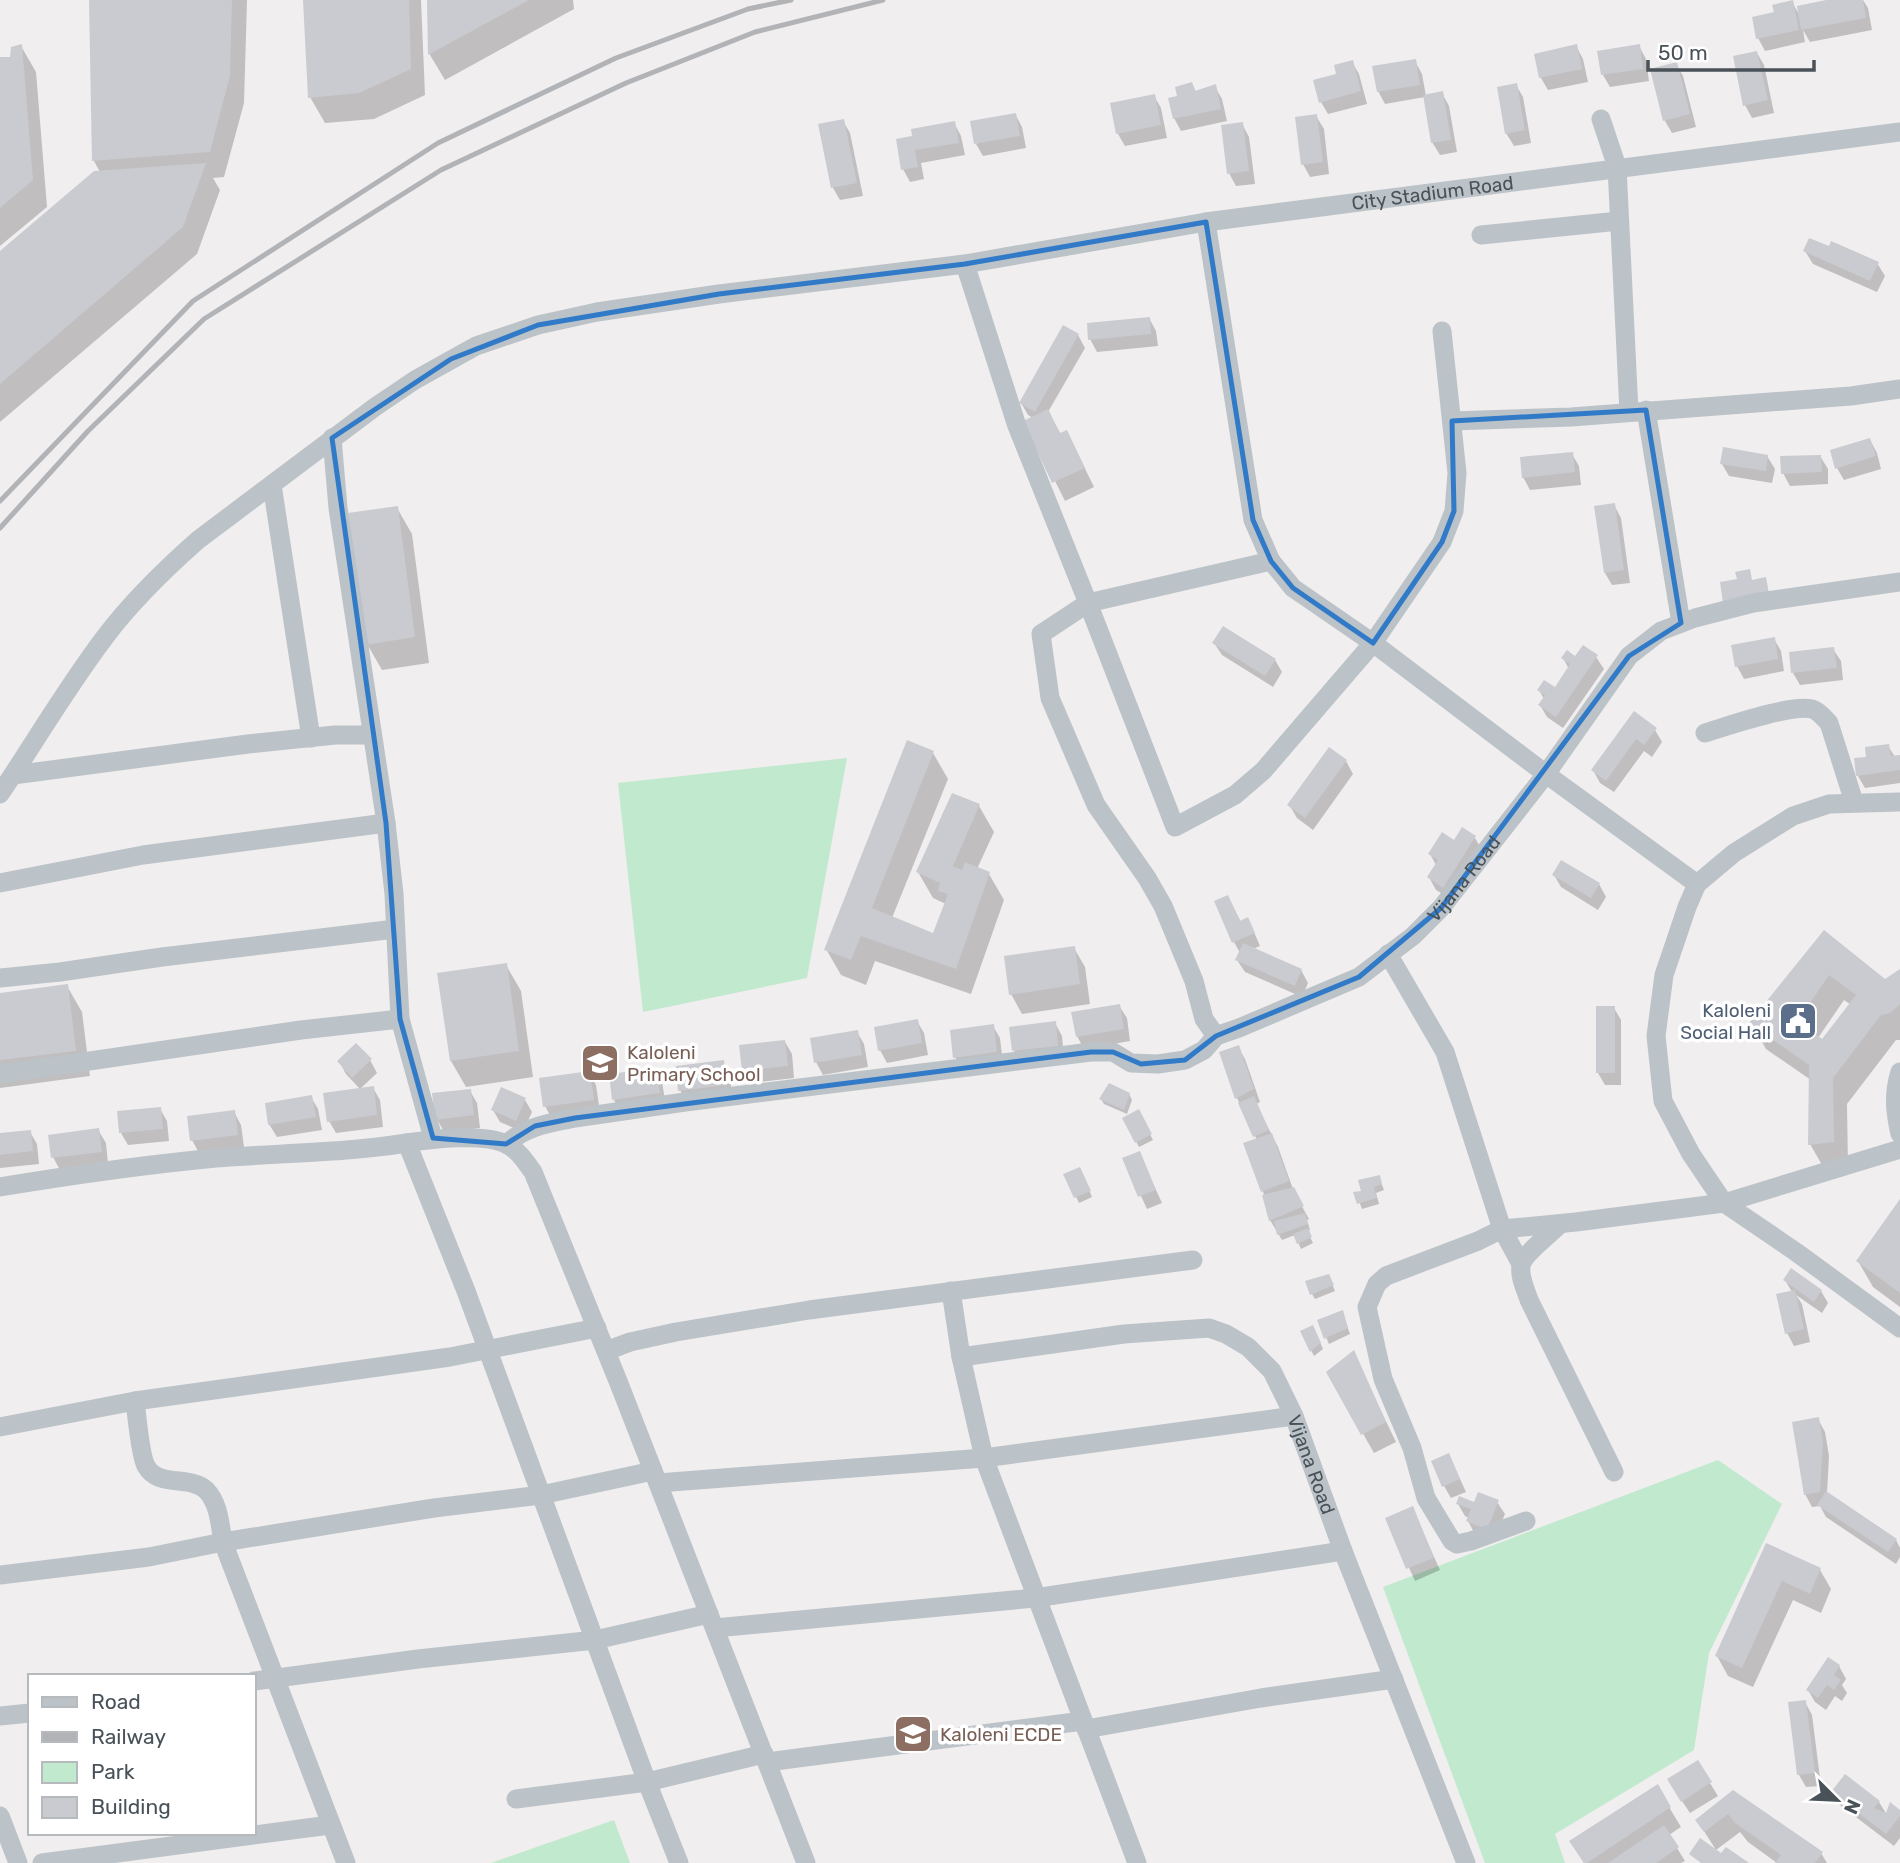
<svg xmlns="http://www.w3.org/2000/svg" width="1900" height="1863" viewBox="0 0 1900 1863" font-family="Rubik,sans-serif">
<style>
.green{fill:#c1e9ce}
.shadow{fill:#0003;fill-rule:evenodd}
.building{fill:#c9cbd0;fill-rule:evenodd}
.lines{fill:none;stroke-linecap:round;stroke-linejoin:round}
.street{stroke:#bbc2c8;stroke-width:19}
.rail{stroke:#b1b3b7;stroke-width:5}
.marked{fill:none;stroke:#307ac8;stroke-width:5;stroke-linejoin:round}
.labels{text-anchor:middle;stroke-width:7;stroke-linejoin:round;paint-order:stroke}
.street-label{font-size:19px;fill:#485258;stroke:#fff}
.service-label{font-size:19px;fill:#4e5e75;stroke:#fff;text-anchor:end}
.education-label{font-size:19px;fill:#785e54;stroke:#fff;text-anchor:start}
</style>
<rect width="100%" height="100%" fill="#f0eeee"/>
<!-- green -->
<path class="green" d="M847,758L807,978L643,1012L618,783Z
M1718,1460L1782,1504L1709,1653L1694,1750L1555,1834L1565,1863H1485L1383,1587Z
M614,1820L630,1863H491Z"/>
<!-- shadow -->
<path class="shadow" d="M90,0H247L244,103L224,177L213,178L220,190L197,254L0,422V253L100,172L94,161Z
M305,0H421L425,95L374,119L325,123L310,97Z
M429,0H573L574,9L445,80L430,55Z
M1835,0H1863L1868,8L1872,30L1810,42L1803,30L1805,42L1765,51L1758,38L1776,14L1792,2L1800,16Z
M21,46L36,72L47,207L0,246V59L12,58Z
M1576,46L1583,59L1588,82L1548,90L1541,78L1536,55Z
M1639,46L1646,59L1649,81L1610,87L1603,75Z
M1757,53L1764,65L1774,113L1752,118L1745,105Z
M1415,61L1422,74L1426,96L1442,93L1449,106L1457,152L1440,155L1432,142L1425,97L1385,104L1378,91Z
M1352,62L1359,74L1367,104L1328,114L1321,102Z
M1676,64L1683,76L1696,127L1672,133L1665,121L1653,70Z
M1192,84L1196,92L1215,87L1222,99L1227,121L1181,131L1174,118L1179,97Z
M1516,85L1523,97L1531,143L1514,146L1506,133Z
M1154,96L1161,108L1167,138L1125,146L1118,134L1112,104Z
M1015,114L1022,127L1026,148L983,156L976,144Z
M1316,116L1324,129L1329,174L1310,177L1303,164Z
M843,121L850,133L863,196L840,200L833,188Z
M954,123L961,136L965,155L921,163L924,179L910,182L903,169L914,137Z
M1242,124L1249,137L1255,184L1236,186L1229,173Z
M1805,251L1877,263L1885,276L1877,292L1813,264Z
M1149,318L1156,331L1158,346L1097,352L1090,339Z
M1078,335L1085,348L1048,412L1061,435L1067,432L1094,487L1065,501L1025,421L1033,418L1028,415L1021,403Z
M1870,440L1877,453L1881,469L1844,480L1837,468Z
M1572,454L1579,466L1581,485L1530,490L1523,477Z
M1767,456L1775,469L1772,483L1729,476L1722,464Z
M1820,456L1828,469V484L1790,486L1783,473Z
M1614,505L1621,518L1630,583L1612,585L1605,573Z
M397,508L412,534L429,663L382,670L367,644Z
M1774,639L1781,651L1784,671L1744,679L1737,666Z
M1214,643L1275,660L1282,672L1273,687L1222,655Z
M1833,649L1841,661L1843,680L1800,685L1793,673Z
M1596,657L1604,669L1563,728L1547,717L1540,705L1544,699L1539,690H1555L1569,669L1563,658Z
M1634,714L1655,730L1662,742L1652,757L1644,751L1614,792L1600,783L1593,770Z
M1888,746L1895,757H1900V783L1865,788L1858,776L1868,758Z
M933,753L948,779L892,918L934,936L946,904L933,898L918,872L979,806L994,832L977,869L989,874L1004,900L971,994L875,961L866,985L841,975L826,949Z
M1346,761L1353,774L1313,830L1297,818L1290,806Z
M1463,830L1475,838L1482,850L1451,899L1436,890L1429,877L1436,865L1430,854L1455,842Z
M1554,875L1599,884L1606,897L1598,910L1561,887Z
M1228,897L1241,922L1254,932L1260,946L1253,949L1301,970L1308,983L1302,997L1245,972L1237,960L1240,953L1234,942Z
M1824,932L1885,981L1900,973V1040H1896L1847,1104L1848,1167L1825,1170L1810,1144L1811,1080L1766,1049L1751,1023ZM1844,1000L1851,1005L1822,1041L1818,1038Z
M1074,948L1085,967L1090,1004L1022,1014L1011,994Z
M506,965L521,991L533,1077L466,1087L451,1061Z
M67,986L82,1012L90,1076L0,1088V995Z
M1119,1006L1127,1018L1130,1041L1084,1049L1077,1036Z
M1614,1008L1621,1020V1085H1605L1598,1073Z
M917,1021L924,1033L928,1055L887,1063L880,1050Z
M1055,1023L1062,1036L1064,1058L1021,1063L1014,1051Z
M993,1026L1000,1038L1003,1064L962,1070L955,1057Z
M857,1032L864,1044L868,1067L823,1075L816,1062Z
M785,1042L792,1054L794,1078L751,1083L743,1070Z
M1238,1047L1245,1059L1260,1102L1256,1104L1278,1147L1294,1192L1309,1219L1307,1220L1310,1230L1307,1231L1313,1243L1301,1249L1295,1235L1282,1240L1270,1220L1263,1191L1257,1140L1237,1098L1221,1053Z
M370,1060L377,1073L360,1089L346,1074L339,1061Z
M723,1062L730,1075L732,1098L687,1102L680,1090Z
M655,1069L662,1082L666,1106L621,1112L614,1100Z
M589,1073L596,1085L600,1112L552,1119L545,1106Z
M373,1088L380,1100L383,1127L336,1133L329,1121Z
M470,1091L477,1103L480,1128L444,1132L437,1119Z
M1129,1094L1132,1100L1127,1114L1104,1104L1101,1099Z
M311,1097L318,1109L322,1130L277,1137L269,1124Z
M525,1100L532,1112L523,1132L500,1122L493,1110Z
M160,1109L167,1121L169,1141L128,1145L121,1133Z
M1138,1111L1153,1140L1139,1147L1124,1118Z
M234,1112L241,1125L244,1147L199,1153L192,1140Z
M98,1130L106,1143L108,1164L60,1170L53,1157Z
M30,1132L37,1144L39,1164L0,1168V1135Z
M1139,1153L1162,1203L1147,1209L1124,1159Z
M1082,1174L1092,1197L1079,1203L1066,1175Z
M1379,1177L1384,1190L1376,1193L1379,1204L1362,1209L1356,1193H1363Z
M1900,1202V1307L1873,1287L1858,1261Z
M1785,1280L1821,1291L1828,1303L1822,1313L1796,1295L1802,1304L1810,1342L1794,1346L1787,1333L1792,1292Z
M1331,1281L1335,1291L1315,1299L1312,1294Z
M1342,1312L1350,1334L1329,1344L1319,1321Z
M1302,1332L1316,1333L1323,1349L1314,1356Z
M1353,1353L1396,1442L1374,1453L1328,1372Z
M1818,1419L1825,1432L1829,1456L1827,1493L1896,1540L1900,1548V1557L1896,1564L1826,1517L1820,1506L1812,1507L1805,1494Z
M1449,1455L1466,1492L1451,1498L1444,1486Z
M1497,1502L1505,1514L1494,1541L1475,1534L1468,1521L1469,1518L1465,1516L1458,1504L1475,1505Z
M1412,1508L1440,1570L1415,1581L1387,1519Z
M1767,1546L1820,1570L1831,1589L1821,1613L1793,1600L1753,1687L1728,1676L1717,1656Z
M1839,1666L1846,1679L1842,1685L1847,1693L1842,1701L1835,1696L1826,1710L1815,1702L1808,1690Z
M1805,1702L1812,1715L1821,1786L1806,1787L1799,1775Z
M1697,1762L1718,1796L1690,1813L1676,1792Z
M1657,1787L1681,1827L1669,1835L1685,1861L1681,1863H1584L1571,1842Z
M1833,1792L1879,1802L1887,1815L1900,1812V1838L1894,1846L1840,1805Z
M1733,1793L1821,1853L1827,1863H1777L1748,1842L1740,1832L1716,1850L1697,1820Z"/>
<!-- building -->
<path class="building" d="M89,0H232L230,76L210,152L92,161Z
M303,0H409L411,69L359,93L308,98Z
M427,0H529L428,55Z
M1793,0L1799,30L1756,39L1752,17L1774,12L1772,5Z
M1826,0H1863L1866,18L1801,30L1797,6Z
M22,44L33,180L0,208V57H10L11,47Z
M1577,44L1582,69L1539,78L1534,54Z
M1640,44L1643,69L1601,75L1597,51Z
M1757,51L1768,100L1743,106L1733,56Z
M1416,59L1420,85L1377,92L1372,66Z
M1353,60L1361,91L1319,103L1313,80L1336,74L1334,65Z
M1677,62L1690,114L1663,121L1650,69Z
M1192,82L1195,91L1216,84L1221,109L1173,119L1168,98L1177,96L1175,87Z
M1517,83L1525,130L1505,134L1497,87Z
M1443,91L1451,140L1431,143L1423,95Z
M1155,94L1161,125L1116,134L1110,103Z
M1016,113L1020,136L974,144L970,121Z
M1317,114L1323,162L1301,165L1295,117Z
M844,119L857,183L831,188L818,124Z
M955,121L959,143L915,150L918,167L901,170L896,139L912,136L911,129Z
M1243,122L1249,171L1227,174L1221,125Z
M206,163L183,227L0,384V251L94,171Z
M1809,238L1829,246L1831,241L1879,262L1870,281L1803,251Z
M1150,317L1151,334L1088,340L1087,323Z
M1063,325L1079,334L1035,412L1019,403Z
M1048,409L1060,433L1067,430L1085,468L1052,483L1023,421Z
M1870,438L1876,456L1835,469L1830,450Z
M1723,447L1768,455L1766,471L1720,464Z
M1573,452L1575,472L1522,478L1520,457Z
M1821,455L1822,472L1781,474L1780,456Z
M1615,503L1624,570L1604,573L1594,506Z
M398,506L415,637L366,645L348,513Z
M1750,569L1752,580L1766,577L1769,594L1723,603L1720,582L1737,579L1735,572Z
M1223,626L1276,659L1265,676L1212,643Z
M1775,637L1778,659L1735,667L1731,645Z
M1583,645L1598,655L1556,717L1538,705L1545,695L1537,690L1544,680L1555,687L1570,664L1561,658L1567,650L1575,656Z
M1834,647L1837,668L1791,673L1789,652Z
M1634,711L1657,728L1644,745L1636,739L1606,781L1591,770Z
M907,740L934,751L872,908L933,933L948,894L938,891L940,883L916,872L952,793L980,804L953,866L962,870L965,862L990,872L956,969L861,936L851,960L824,950Z
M1889,744L1891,756L1900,755V770L1856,776L1854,758L1866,757L1865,747Z
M1329,747L1347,760L1305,818L1287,805Z
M1462,827L1476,836L1443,888L1427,877L1438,860L1428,854L1442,832L1454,840Z
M1561,860L1600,883L1591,898L1552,875Z
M1228,895L1240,921L1248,917L1255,933L1232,943L1214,901Z
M1824,930L1885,979L1900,969V1004L1890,1013L1881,1015L1833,1078L1834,1142L1808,1145L1809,1065L1749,1023ZM1829,975L1856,995L1822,1039L1798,1021Z
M1243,943L1302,969L1295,986L1235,960Z
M1075,946L1080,984L1009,995L1004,956Z
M507,963L519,1051L450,1061L437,973Z
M68,984L76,1051L0,1060V993Z
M1120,1004L1124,1029L1076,1037L1071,1012Z
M1596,1006H1615V1073H1596Z
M918,1019L922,1043L878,1051L874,1027Z
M1056,1021L1058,1046L1012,1051L1009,1027Z
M994,1024L997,1052L953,1058L950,1030Z
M858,1030L862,1055L814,1063L810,1038Z
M785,1040L788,1066L742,1071L739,1045Z
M356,1043L372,1059L352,1078L337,1061Z
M1239,1045L1254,1089L1235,1099L1219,1052Z
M724,1060L726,1085L678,1091L676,1066Z
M656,1068L660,1093L612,1100L609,1074Z
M590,1071L594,1100L543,1107L539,1078Z
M1109,1083L1130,1093L1124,1110L1099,1099Z
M374,1086L377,1115L327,1122L323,1093Z
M501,1087L526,1098L516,1121L491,1110Z
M471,1089L474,1115L435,1120L432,1093Z
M312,1095L316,1117L268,1125L265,1103Z
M1254,1096L1269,1130L1253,1137L1238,1103Z
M161,1107L163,1129L119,1133L117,1111Z
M1139,1109L1152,1134L1135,1143L1122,1118Z
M235,1110L238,1135L190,1141L187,1116Z
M99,1128L102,1152L51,1158L48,1135Z
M31,1130L33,1151L0,1155V1133Z
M1272,1133L1289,1181L1261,1192L1243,1143Z
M1140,1151L1156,1190L1138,1197L1122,1158Z
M1080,1167L1091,1191L1074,1198L1063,1174Z
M1380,1175L1382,1184L1374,1187L1377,1198L1357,1204L1353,1192L1361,1191L1358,1180Z
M1294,1187L1304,1206L1269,1221L1262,1195Z
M1900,1199V1293L1856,1261Z
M1305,1213L1308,1224L1277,1235L1274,1221Z
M1308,1228L1312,1237L1297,1244L1293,1234Z
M1791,1268L1822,1290L1814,1302L1783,1280Z
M1329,1274L1334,1285L1310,1295L1305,1281Z
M1795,1290L1804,1329L1785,1334L1776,1294Z
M1343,1310L1348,1328L1324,1339L1317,1320Z
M1313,1325L1321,1343L1310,1352L1300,1331Z
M1354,1350L1386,1422L1361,1435L1326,1372Z
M1819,1417L1823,1442L1820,1492L1804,1495L1792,1422Z
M1449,1453L1460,1479L1442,1487L1431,1461Z
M1826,1491L1897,1539L1888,1552L1817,1505Z
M1478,1492L1499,1500L1487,1530L1466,1521L1471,1509L1456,1504L1459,1496L1474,1502Z
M1413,1506L1434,1558L1406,1569L1385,1518Z
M1766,1543L1821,1568L1810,1594L1782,1581L1742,1668L1715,1656Z
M1828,1657L1840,1665L1834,1675L1841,1680L1834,1690L1827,1685L1818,1698L1806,1690Z
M1806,1700L1815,1773L1797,1775L1788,1702Z
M1698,1760L1712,1782L1681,1802L1667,1779Z
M1845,1774L1880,1801L1874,1808L1886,1813L1890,1802L1900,1810V1816L1886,1834L1831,1792Z
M1658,1784L1671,1807L1587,1863H1584L1569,1841Z
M1733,1790L1823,1852L1815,1863H1775L1781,1855L1735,1823L1728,1814L1704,1832L1695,1820Z
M1664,1825L1679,1847L1656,1863H1608Z
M1700,1838L1721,1853L1726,1847L1749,1863H1701L1689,1854Z"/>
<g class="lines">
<!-- street -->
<g class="street">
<path d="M1601,119L1617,167L1629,412"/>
<path d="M1206,222L1253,520L1271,561L1293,588L1373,643L1546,774L1697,884"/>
<path d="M1481,235L1619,221"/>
<path id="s1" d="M965,264L1017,426L1088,603L1041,634L1050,698L1096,805L1147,878L1163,906L1194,981L1204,1019L1216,1036L1239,1028L1359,977L1413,936L1441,908L1546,774L1629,656L1661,631L1695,618L1753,603L1900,582"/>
<path d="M1646,410L1681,623"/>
<path d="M1452,421L1571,417L1851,396L1900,389"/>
<path d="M332,438L338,508L386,823L394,894L400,1019L433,1138"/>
<path d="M272,485L311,738"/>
<path d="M1271,561L1088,603L1175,827L1235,795L1263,771L1373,643L1442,542L1454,511L1457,473L1442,331"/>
<path d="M1705,733C1728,726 1790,704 1812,709C1819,711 1824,718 1829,723L1854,802"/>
<path d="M13,775L248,744L335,735H372"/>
<path id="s2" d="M0,794C35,742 67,687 105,637C132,601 164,570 198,540L375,407L415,380L476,346L538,325L597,312L719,294L965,264L1206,222L1900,132"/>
<path d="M1900,802L1829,804L1793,816L1734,853L1697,884L1687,907L1664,975L1656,1036L1663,1101L1691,1154L1724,1203L1796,1252L1900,1328"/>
<path d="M0,883L143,855L386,823"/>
<path d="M1388,954L1445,1052L1502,1229L1521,1264"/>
<path d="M0,978L60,972L162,957L395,929"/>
<path d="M1900,1072C1893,1094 1895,1112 1900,1134"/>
<path d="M0,1074L301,1030L400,1019"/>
<path d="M407,1143C432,1139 483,1133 506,1144C518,1150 526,1162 533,1172L618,1381L806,1863"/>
<path d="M506,1144C527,1126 549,1123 575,1118L685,1102L1091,1052H1113L1131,1063L1158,1064L1185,1060L1204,1050L1216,1036"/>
<path d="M0,1187C72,1175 143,1165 216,1158C280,1153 344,1153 407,1143L466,1291L647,1782L679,1863"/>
<path d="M1560,1224C1551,1234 1523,1254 1521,1266C1519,1277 1526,1290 1529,1300L1614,1472"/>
<path d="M951,1291L961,1357L984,1458L1137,1863"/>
<path d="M606,1351L630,1342L676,1332L809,1310L1193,1260"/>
<path id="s3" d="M961,1357L1124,1334L1209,1328L1226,1334L1248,1347L1272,1371L1294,1416L1343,1551L1466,1863"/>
<path d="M135,1401C137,1416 140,1455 146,1466C158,1488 190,1475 206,1490C219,1503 220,1525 223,1542L346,1863"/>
<path d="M0,1427L135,1401L450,1357L597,1328"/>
<path d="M658,1483L984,1458L1294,1416"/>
<path d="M1526,1521L1471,1541L1457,1544L1452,1541L1441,1523L1426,1498L1412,1448L1383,1379L1367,1307L1377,1284L1386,1276L1478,1241L1502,1229L1576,1222L1724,1203L1900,1149"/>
<path d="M0,1575L149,1557L223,1542L434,1508L541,1495L653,1471"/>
<path d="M715,1628L1035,1598L1343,1551"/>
<path d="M254,1681L418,1659L595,1640L709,1614"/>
<path d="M0,1716L30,1713"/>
<path d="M1086,1729L1261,1698L1394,1679"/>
<path d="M767,1762L1083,1721"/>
<path d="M516,1799L647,1782L764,1754"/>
<path d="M0,1816L18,1863"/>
<path d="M42,1863L330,1825"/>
</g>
<!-- rail -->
<path class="rail" d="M0,501L193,301L438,143L616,58L748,9L791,0
M0,528L88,431L204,319L441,170L626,83L755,32L883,0"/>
</g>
<!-- marked area -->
<path class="marked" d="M1206,222L1253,520L1271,561L1293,588L1373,643L1442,542L1454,511L1452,421L1646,410L1681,623L1629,656L1441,908L1359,977L1216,1036L1185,1060L1141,1064L1113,1052H1091L575,1118L535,1126L506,1144L433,1138L400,1019L386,823L332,438L451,359L538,325L719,294L965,264Z"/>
<!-- icons -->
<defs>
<symbol id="civic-square" viewBox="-11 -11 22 22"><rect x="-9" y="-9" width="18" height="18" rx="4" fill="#5c6f8a" stroke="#fff"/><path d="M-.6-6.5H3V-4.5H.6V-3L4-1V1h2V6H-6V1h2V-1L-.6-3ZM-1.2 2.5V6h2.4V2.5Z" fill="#fff"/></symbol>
<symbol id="school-square" viewBox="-11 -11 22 22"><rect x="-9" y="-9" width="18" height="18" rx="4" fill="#8d6e63" stroke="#fff"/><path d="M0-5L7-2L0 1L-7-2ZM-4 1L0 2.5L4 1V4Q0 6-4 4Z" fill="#fff"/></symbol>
</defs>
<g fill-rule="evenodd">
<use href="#civic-square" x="1776" y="999" width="44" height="44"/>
<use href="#school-square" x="578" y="1041" width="44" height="44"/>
<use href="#school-square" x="891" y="1712" width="44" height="44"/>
</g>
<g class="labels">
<!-- street labels -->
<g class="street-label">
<text dy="7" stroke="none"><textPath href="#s2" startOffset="1633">City Stadium Road</textPath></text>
<text dy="7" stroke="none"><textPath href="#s1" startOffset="1160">Vijana Road</textPath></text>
<text dy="7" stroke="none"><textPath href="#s3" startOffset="429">Vijana Road</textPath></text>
</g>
<!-- service labels -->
<g class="service-label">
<text x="1771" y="1017">Kaloleni<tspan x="1771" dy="22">Social Hall</tspan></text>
</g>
<!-- education labels -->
<g class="education-label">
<text x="627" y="1059">Kaloleni<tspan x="627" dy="22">Primary School</tspan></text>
<text x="940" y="1741">Kaloleni ECDE</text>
</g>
</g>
<!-- legend -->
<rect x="28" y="1674" width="228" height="161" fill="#ffffff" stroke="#b6babc" stroke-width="2"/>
<rect x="42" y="1697" width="35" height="10" fill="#bbc2c8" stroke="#b6babc" stroke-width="2"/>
<text x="91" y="1709" font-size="21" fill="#485258">Road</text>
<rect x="42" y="1732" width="35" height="10" fill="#b1b3b7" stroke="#b6babc" stroke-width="2"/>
<text x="91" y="1744" font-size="21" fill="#485258">Railway</text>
<rect x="42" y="1762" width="35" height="21" fill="#c1e9ce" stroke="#b6babc" stroke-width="2"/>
<text x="91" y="1779" font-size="21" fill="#485258">Park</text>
<rect x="42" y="1797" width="35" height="21" fill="#c9cbd0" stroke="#b6babc" stroke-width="2"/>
<text x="91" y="1814" font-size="21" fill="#485258">Building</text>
<!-- north arrow -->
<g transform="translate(1837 1800) rotate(114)" stroke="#ffffff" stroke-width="5" paint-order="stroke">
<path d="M0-5L12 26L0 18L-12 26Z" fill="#485258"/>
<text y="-10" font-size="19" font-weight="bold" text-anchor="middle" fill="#485258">N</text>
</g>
<!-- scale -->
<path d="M1648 60v10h166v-10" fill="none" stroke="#485258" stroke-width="3.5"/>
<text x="1658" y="60" font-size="21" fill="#485258" stroke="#ffffff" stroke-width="5" paint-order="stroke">50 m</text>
</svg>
